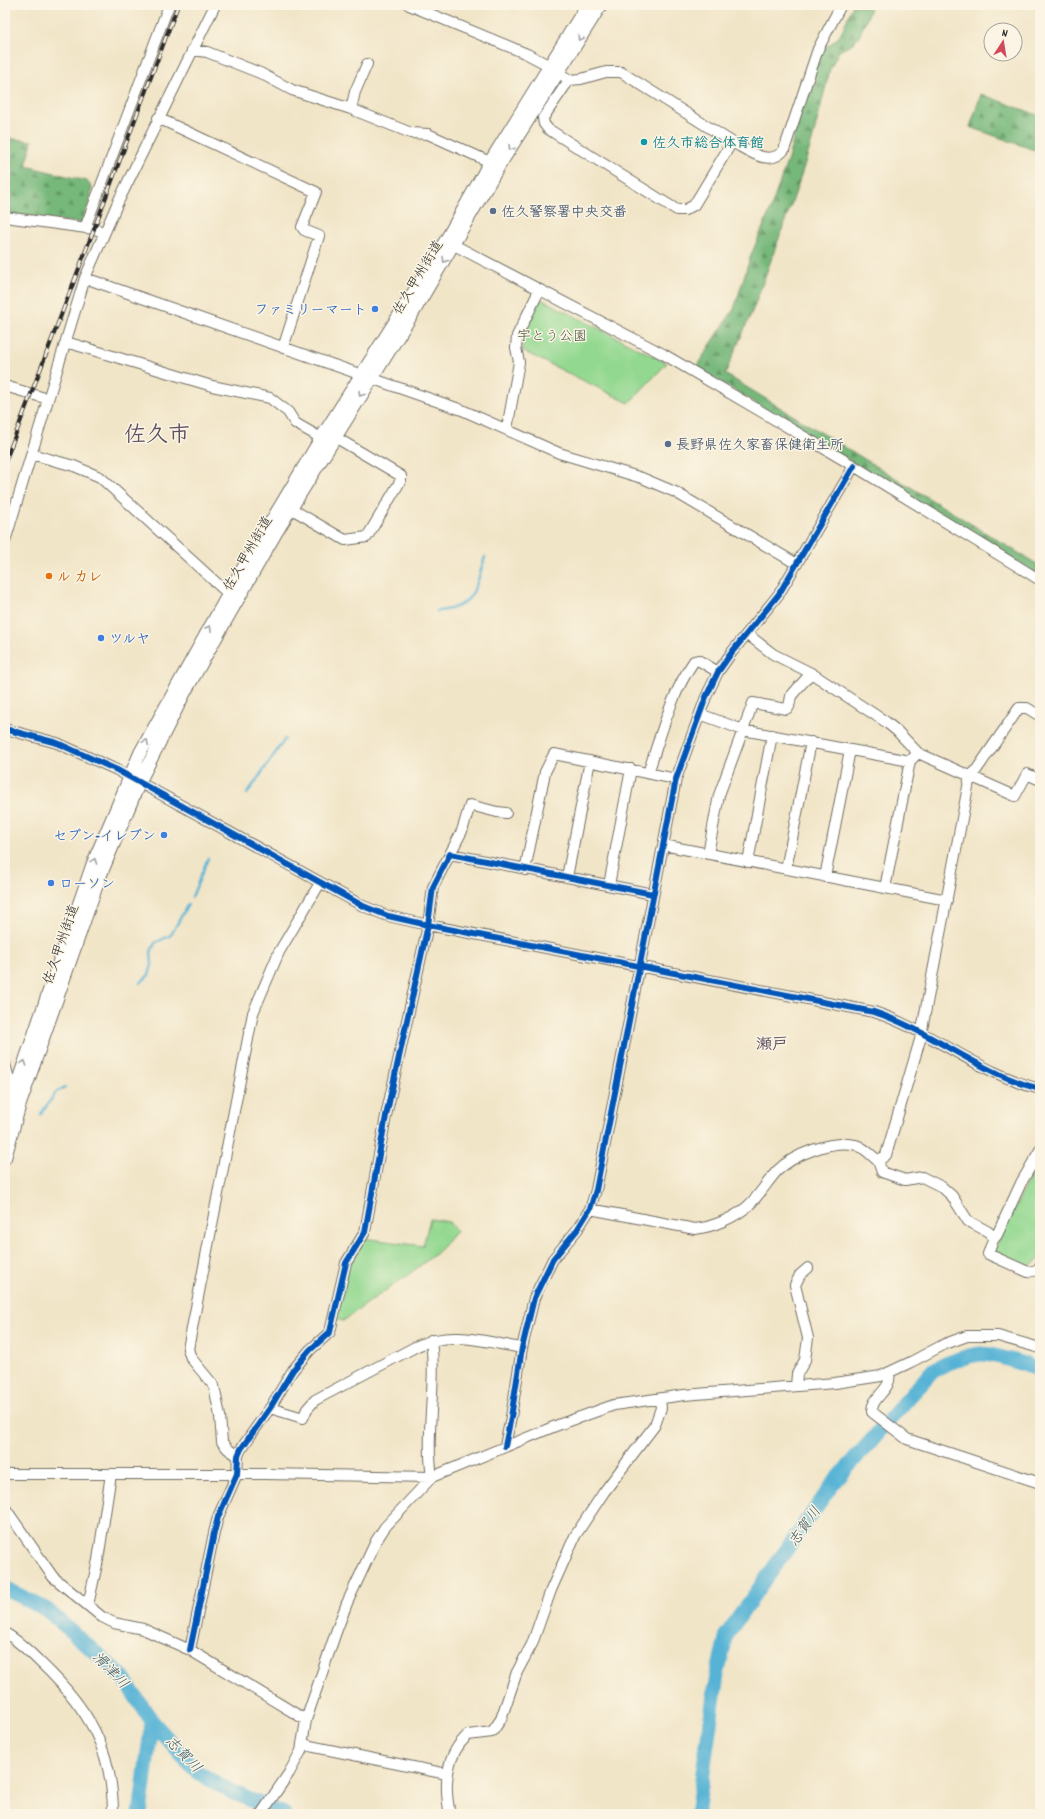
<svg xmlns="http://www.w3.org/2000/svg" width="1045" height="1819" viewBox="0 0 1045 1819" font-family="Dekko,'Klee One',sans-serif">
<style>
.forest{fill:url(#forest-firs);stroke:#507252}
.park{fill:#93d890;stroke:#5f825e}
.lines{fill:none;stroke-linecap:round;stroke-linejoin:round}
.stream{stroke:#57b3d5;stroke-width:2.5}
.river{stroke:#57b3d5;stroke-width:15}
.minor-casing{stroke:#706c62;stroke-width:12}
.major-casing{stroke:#706c62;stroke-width:14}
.minor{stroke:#fff;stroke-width:10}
.major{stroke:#fff;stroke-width:12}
.rail-casing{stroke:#2b2b2b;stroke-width:4}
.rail{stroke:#fcf5e5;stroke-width:2.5;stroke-dasharray:8;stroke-linecap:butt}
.cycleway-casing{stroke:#fcf5e5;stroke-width:8}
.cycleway{stroke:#0057b8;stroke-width:6}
.oneway{stroke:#a0a0a0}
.culture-dot{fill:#0f9aa8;stroke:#fcf5e5;stroke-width:1.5}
.service-dot{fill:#5c6f8a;stroke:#fcf5e5;stroke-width:1.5}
.shop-dot{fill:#3f7fe0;stroke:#fcf5e5;stroke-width:1.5}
.food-dot{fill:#e8710a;stroke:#fcf5e5;stroke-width:1.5}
.labels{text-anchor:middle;stroke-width:3;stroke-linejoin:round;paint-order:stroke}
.culture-label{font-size:14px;font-weight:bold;fill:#0d838f;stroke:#fcf5e5;text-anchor:start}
.service-label{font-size:14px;font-weight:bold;fill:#4e5e75;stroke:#fcf5e5;text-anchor:start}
.street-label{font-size:14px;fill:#2b2b2b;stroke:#fcf5e5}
.shop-label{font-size:14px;font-weight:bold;fill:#366cbe;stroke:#fcf5e5;text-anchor:end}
.park-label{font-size:14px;fill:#455644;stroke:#fcf5e5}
.food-label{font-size:14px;font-weight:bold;fill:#c56008;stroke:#fcf5e5;text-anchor:start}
.water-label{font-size:15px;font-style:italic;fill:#3a5b66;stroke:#fcf5e5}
.quarter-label{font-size:16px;font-weight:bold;fill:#5e5061;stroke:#fcf5e5}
.town-label{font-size:22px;font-weight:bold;fill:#5e5061;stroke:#fcf5e5}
</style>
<defs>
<pattern id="forest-firs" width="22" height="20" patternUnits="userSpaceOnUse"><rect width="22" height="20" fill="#76b87a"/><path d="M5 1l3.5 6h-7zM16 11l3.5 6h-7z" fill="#619664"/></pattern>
</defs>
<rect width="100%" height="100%" fill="#fcf5e5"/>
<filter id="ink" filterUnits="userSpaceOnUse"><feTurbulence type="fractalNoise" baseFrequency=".025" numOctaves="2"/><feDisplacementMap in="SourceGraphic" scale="8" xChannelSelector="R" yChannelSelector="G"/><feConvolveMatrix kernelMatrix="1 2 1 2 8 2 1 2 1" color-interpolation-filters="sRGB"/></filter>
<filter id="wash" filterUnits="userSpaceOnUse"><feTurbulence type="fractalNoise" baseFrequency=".012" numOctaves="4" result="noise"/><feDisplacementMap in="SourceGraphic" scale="16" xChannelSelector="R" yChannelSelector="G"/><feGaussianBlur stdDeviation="0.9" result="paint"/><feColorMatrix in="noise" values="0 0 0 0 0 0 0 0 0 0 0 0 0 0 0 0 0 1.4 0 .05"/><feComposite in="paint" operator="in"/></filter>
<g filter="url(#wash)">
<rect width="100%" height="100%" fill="#f1e5c7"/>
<!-- forest -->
<path class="forest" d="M853,5H871L870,11L859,37L851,45L839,51L830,69L812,141L796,191L754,307L725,374L1040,566V576L696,367L734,309L751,255L769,213L788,159L804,98L820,52L840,36Z
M981,94L1040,116V152L970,127Z
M5,138L32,141L26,166L87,181L92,187L90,202L81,223L5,214Z"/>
<!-- park -->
<path class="park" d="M543,300L667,363L629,403L523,351L521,337L538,301Z
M1040,1156V1259L1028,1267L994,1251Z
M430,1219L449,1222L456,1231C449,1239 443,1247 435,1254C406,1278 373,1298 343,1321L336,1319L348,1265L363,1238L423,1246Z"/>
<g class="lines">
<!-- stream -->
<path class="stream" d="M437,611C475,608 475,588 485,557
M247,794L285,739
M192,897L208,858
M140,983L149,975L152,965L151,952L155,943L171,935L188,904
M41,1114L56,1092L65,1087"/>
<!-- river -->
<path class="river" d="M5,1588L47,1610L121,1675L152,1721L197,1772L232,1792L284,1814
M140,1814L152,1721
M697,1814L717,1675L727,1634L833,1484L933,1370C947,1363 963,1356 980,1354C992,1353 1027,1365 1040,1370"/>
</g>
</g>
<g filter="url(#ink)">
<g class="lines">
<defs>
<path id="minor" d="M409,5L527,54L550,66L569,80L581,79L606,72H621L732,142L694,205L685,210H677L548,129L544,124L543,118L569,80
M192,50L207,52L260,73L292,90L351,109L411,133L428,134L490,162
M351,109L355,92L367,64
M158,118L316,192L302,227L304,230L319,236L283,348
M732,142C748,150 769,168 784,150L818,49L841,5
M5,217L94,229L104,232
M85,228L169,5
M454,245L663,354L854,466L1040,580
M85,278L462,410L559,453L642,478L675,492L797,564
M66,342L212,386L270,398L288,412L295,423L321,438
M5,386L48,399
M507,429L519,362L516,348L517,336L537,295V289
M31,454L74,466L100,477L233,598
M285,505L345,540L367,537L401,480V476L335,437
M5,541L85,278L118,202L215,5
M747,634L773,654L811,673L886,722L897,731L918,753L970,776L975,772L1019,708H1027L1040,716
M700,714L743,730L910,761L918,753
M5,729L57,743L117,770L363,906L388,916L428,925L874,1012C932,1031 980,1074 1040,1089
M648,773C661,735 671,694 694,661L698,660L718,672
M663,845L947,900
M450,854L462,831L470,805L497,812L506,813
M708,854L719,795L753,703L786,709L789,707L791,696L811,673
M748,862L772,735
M786,869L811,742
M525,870L545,772L554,754L676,779
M567,877L590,761
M825,877L850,750
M609,885L631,769
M885,888L910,761
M5,1064L10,1083L11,1099
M1040,1150L1021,1183L997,1235L993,1240L988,1254L1028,1272L1037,1270L1040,1266
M878,1161L882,1172L905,1180L922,1177L942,1187L952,1196L968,1221L987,1231L992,1235L993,1240
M590,1209L695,1229C713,1227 734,1218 748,1206C759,1196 767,1182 777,1171C793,1155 832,1139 856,1145C864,1147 871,1155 878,1161L886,1155L920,1040L970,776L1015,796L1027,774L1040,780
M431,1340C437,1386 425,1432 432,1477
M889,1373C893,1390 871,1396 872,1412L907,1439L1040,1483
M796,1386L797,1374L805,1360L808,1338L795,1285L800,1275L808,1268
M270,1408L303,1418L307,1409L315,1400L417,1346C452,1330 485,1342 522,1348
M505,1446L511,1417L522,1348L534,1298L553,1259L577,1230L590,1209L596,1190L676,779L706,697L718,672L732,652L779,594L854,466
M238,1456L228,1449L222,1442L220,1416L214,1386L191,1358L188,1349L253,1013L279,952L320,883
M5,1474H265L432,1477
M5,1508L53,1577L102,1617L114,1623L143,1629L190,1650L306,1720
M88,1605L98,1560L111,1474
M5,1633C19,1641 31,1653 42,1664C88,1708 113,1749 113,1814
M190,1650L214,1533L218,1517L237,1474L238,1456L241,1449L270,1408L293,1370L310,1350L330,1332L346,1263L365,1232L386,1116L428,925L433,887L450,854L653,894
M302,1743L310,1746L447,1774
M261,1814L289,1773L301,1751L306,1720L336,1632L347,1603L376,1541L385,1527L432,1477L558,1425L614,1405L684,1395L835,1383L881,1376L911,1362L945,1344L967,1336H998L1040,1348
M450,1814C444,1787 445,1755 468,1735L492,1732L501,1719L517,1672L532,1644L551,1590L575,1536L604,1492L655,1425L661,1408L660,1399"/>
<path id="major" d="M5,1128L17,1084L93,863L140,753L239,575L321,438L405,306L446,240L490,162L587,5
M5,1158L20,1104L99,879L140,781L185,692L277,531L416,308L499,166L601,5"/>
</defs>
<!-- minor casing -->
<use href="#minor" class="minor-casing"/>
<!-- major casing -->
<use href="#major" class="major-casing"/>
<!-- minor -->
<use href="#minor" class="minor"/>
<!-- major -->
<use href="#major" class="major"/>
<defs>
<path id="rail" d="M5,462L94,229L178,5"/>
</defs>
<!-- rail casing -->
<use href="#rail" class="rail-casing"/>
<!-- rail -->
<use href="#rail" class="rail"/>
<defs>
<path id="cycleway" d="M5,729L57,743L117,770L363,906L388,916L428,925L874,1012C932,1031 980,1074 1040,1089
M505,1446L511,1417L522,1348L534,1298L553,1259L577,1230L590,1209L596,1190L676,779L706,697L718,672L732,652L779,594L854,466
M190,1650L214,1533L218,1517L237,1474L238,1456L241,1449L270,1408L293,1370L310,1350L330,1332L346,1263L365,1232L386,1116L428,925L433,887L450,854L653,894"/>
</defs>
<!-- cycleway casing -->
<use href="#cycleway" class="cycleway-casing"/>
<!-- cycleway -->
<use href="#cycleway" class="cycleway"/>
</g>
<!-- one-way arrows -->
<defs><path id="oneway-chevron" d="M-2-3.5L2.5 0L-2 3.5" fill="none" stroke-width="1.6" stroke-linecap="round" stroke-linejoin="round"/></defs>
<g class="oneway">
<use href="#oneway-chevron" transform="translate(580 38) rotate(123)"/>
<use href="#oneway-chevron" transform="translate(511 148) rotate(122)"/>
<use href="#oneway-chevron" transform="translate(445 260) rotate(121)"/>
<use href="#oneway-chevron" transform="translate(361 394) rotate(122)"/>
<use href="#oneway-chevron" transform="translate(209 628) rotate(-61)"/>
<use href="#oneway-chevron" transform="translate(146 742) rotate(-62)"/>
<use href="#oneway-chevron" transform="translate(94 861) rotate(-70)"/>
<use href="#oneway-chevron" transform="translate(24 1063) rotate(-71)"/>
</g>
</g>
<!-- markers -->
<circle class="culture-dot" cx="644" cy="142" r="4"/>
<g class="service-dot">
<circle cx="493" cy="211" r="4"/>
<circle cx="668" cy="444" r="4"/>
</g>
<g class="shop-dot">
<circle cx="375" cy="309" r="4"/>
<circle cx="101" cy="638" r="4"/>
<circle cx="164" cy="835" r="4"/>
<circle cx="51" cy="883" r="4"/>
</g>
<circle class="food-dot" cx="49" cy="576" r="4"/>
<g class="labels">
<!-- culture labels -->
<g class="culture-label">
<text x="652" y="147">佐久市総合体育館</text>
</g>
<!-- service labels -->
<g class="service-label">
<text x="501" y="216">佐久警察署中央交番</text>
<text x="676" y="449">長野県佐久家畜保健衛生所</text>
</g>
<!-- street labels -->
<g class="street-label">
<text transform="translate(417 277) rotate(-59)" y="5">佐久甲州街道</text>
<text transform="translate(247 553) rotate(-60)" y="5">佐久甲州街道</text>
<text transform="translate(60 944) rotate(-71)" y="5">佐久甲州街道</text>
</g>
<!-- shop labels -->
<g class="shop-label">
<text x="367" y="314">ファミリーマート</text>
<text x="109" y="643" text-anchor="start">ツルヤ</text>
<text x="156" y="840">セブン-イレブン</text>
<text x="59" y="888" text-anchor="start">ローソン</text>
</g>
<!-- park labels -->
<g class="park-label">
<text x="552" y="340">宇とう公園</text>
</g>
<!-- food labels -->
<g class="food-label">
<text x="57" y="581">ル カレ</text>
</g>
<!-- water labels -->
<g class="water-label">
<text transform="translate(804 1526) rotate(-55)" y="5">志賀川</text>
<text transform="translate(111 1670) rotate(46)" y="5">滑津川</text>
<text transform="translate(184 1754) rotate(46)" y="5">志賀川</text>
</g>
<!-- quarter labels -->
<g class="quarter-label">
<text x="772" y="1049">瀬戸</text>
</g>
<!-- town labels -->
<g class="town-label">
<text x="157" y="441">佐久市</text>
</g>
</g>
<!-- margin -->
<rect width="1045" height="1819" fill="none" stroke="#fcf5e5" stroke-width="20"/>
<!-- north arrow -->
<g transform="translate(1003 42) rotate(12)"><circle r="19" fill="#fcf5e5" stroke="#a8a49b"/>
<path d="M0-3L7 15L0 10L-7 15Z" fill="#d1495b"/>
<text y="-6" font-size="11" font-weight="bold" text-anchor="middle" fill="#2b2b2b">N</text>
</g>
</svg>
